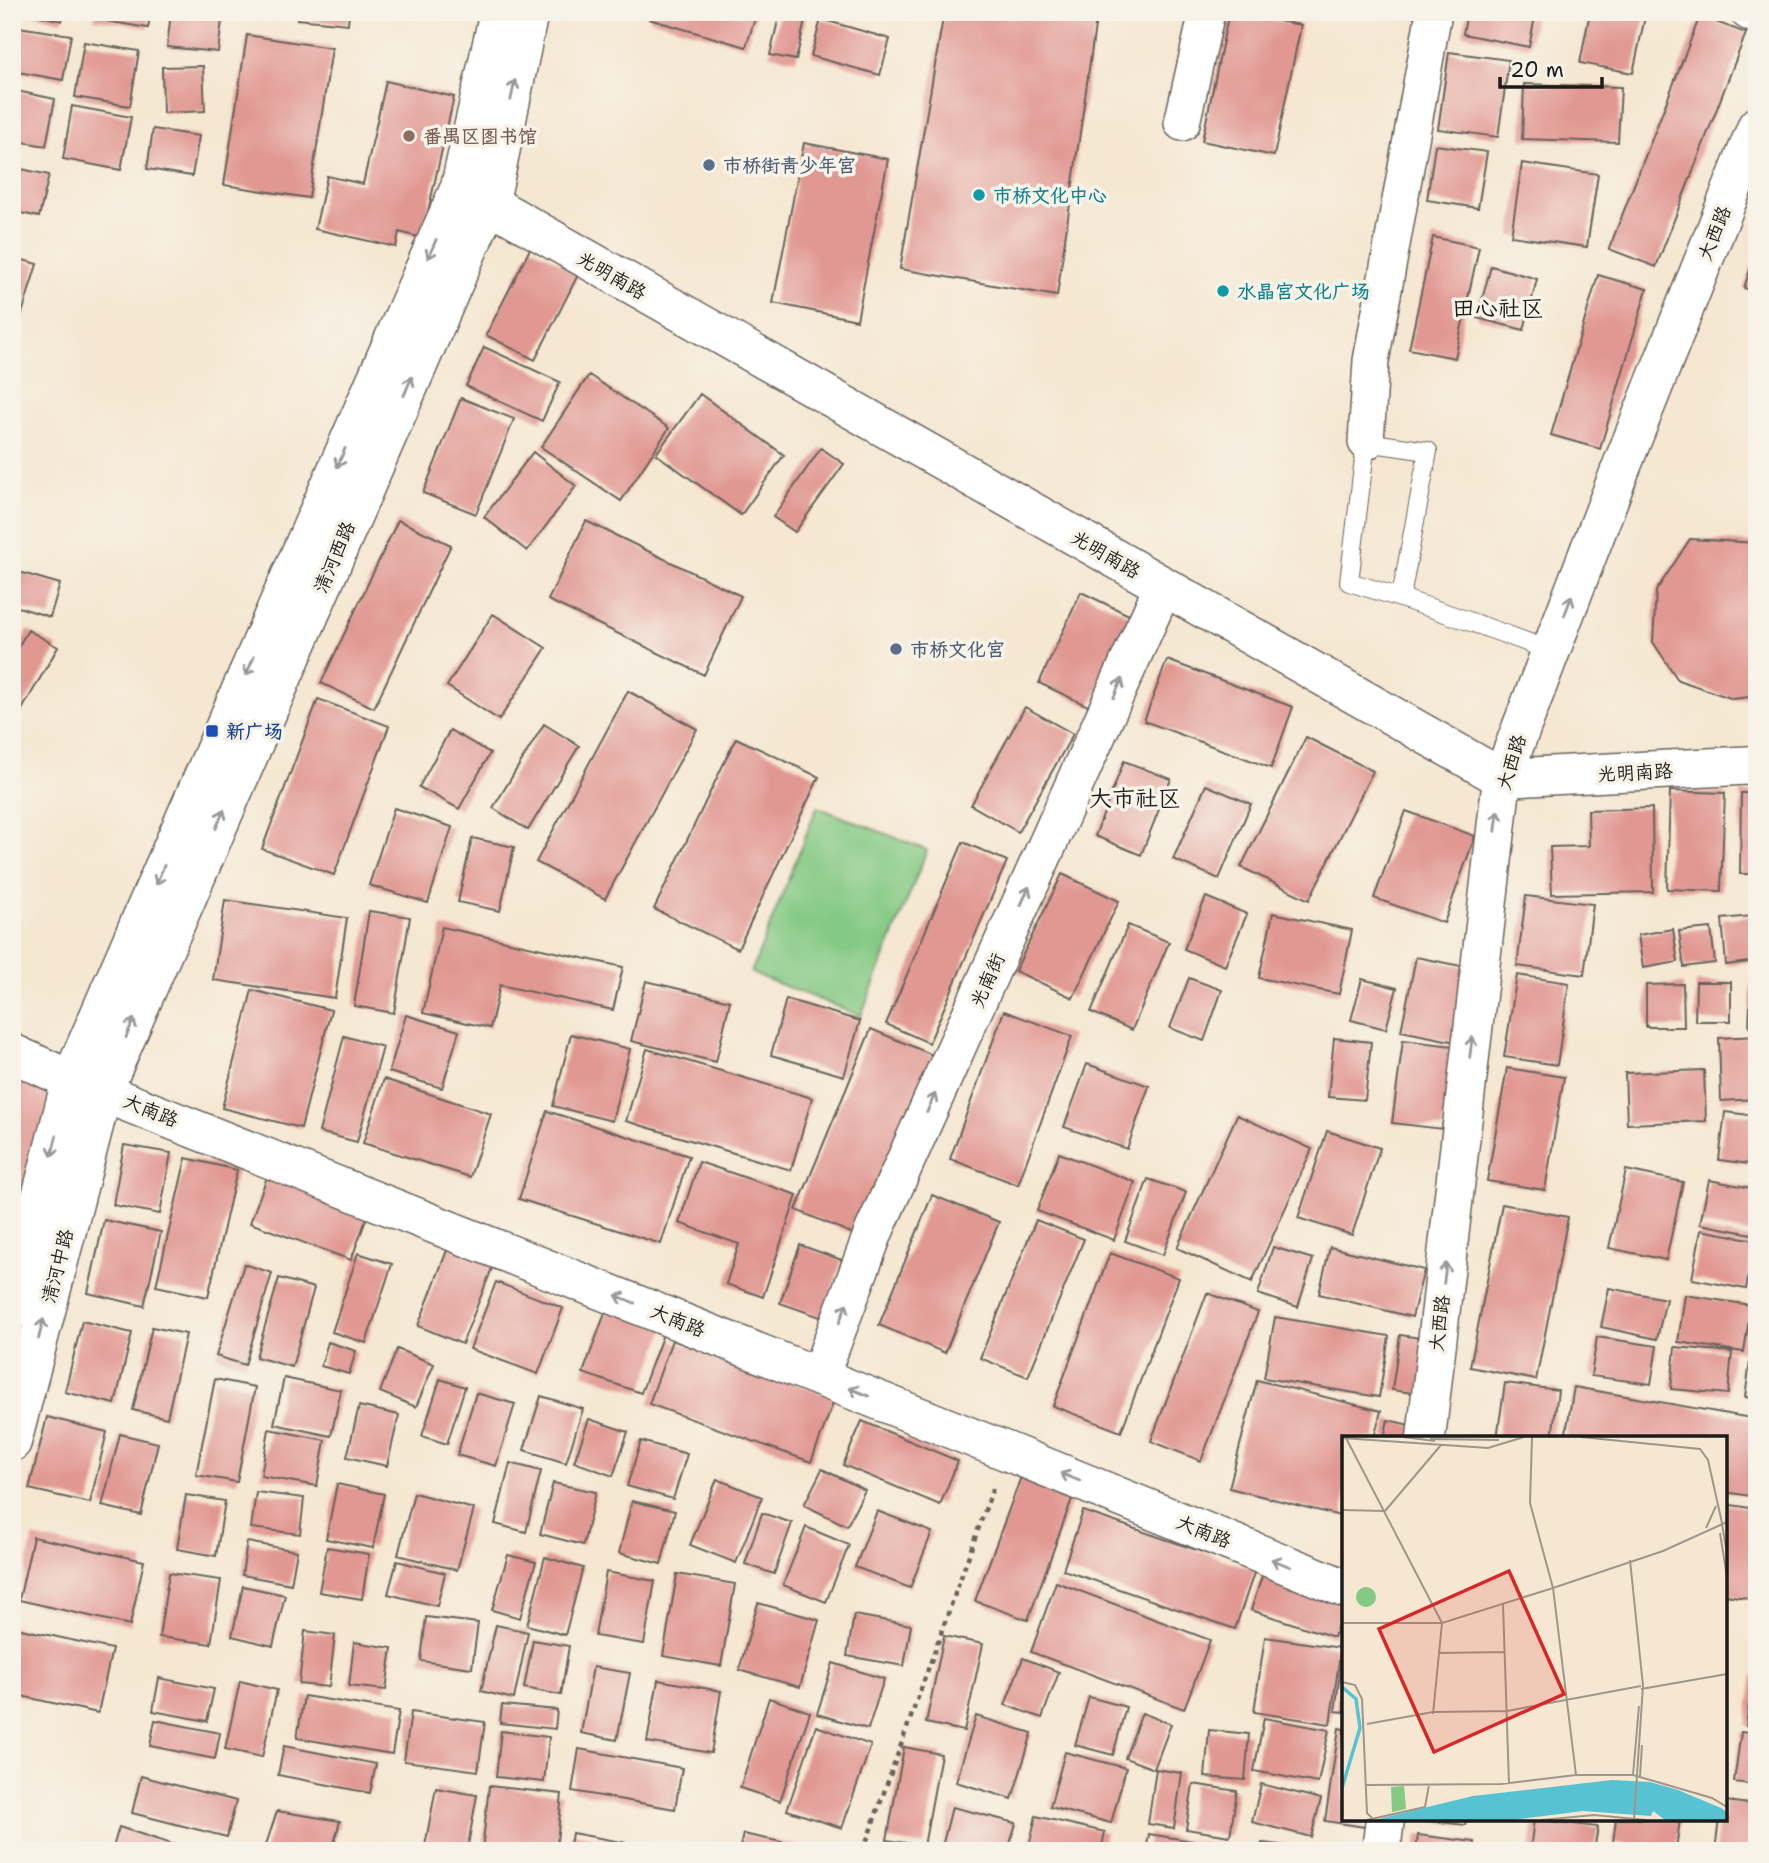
<svg xmlns="http://www.w3.org/2000/svg" width="1769" height="1863" viewBox="0 0 1769 1863" font-family="'Shantell Sans','LXGW WenKai TC',sans-serif">
<style>
.green{fill:#84c984;stroke:#507250;stroke-width:2}
.building{fill:#e19893}
.lines{fill:none;stroke-linecap:round;stroke-linejoin:round}
.lane-casing{stroke:#68635b;stroke-width:20}
.street-casing{stroke:#68635b;stroke-width:38}
.secondary-casing{stroke:#68635b;stroke-width:41}
.path{stroke:#68635b;stroke-width:4.5;stroke-dasharray:5 5;stroke-linecap:butt}
.lane{stroke:#fff;stroke-width:18}
.street{stroke:#fff;stroke-width:35}
.secondary{stroke:#fff;stroke-width:38}
.oneway{stroke:#999}
.education-dot{fill:#8d6e63;stroke:#f7f3e8;stroke-width:2.5}
.service-dot{fill:#5c6f8a;stroke:#f7f3e8;stroke-width:2.5}
.culture-dot{fill:#0f9aa8;stroke:#f7f3e8;stroke-width:2.5}
.transit-dot{fill:#1a4fb4;stroke:#f7f3e8;stroke-width:2.5}
.labels{text-anchor:middle;stroke-width:7;stroke-linejoin:round;paint-order:stroke}
.education-label{font-size:19px;font-weight:bold;fill:#785e54;stroke:#f7f3e8;text-anchor:start}
.service-label{font-size:19px;font-weight:bold;fill:#4e5e75;stroke:#f7f3e8;text-anchor:start}
.culture-label{font-size:19px;font-weight:bold;fill:#0d838f;stroke:#f7f3e8;text-anchor:start}
.street-label{font-size:19px;fill:#1c1c1c;stroke:#f7f3e8}
.transit-label{font-size:19px;font-weight:bold;fill:#164399;stroke:#f7f3e8;text-anchor:start}
.quarter-label{font-size:23px;fill:#1c1c1c;stroke:#f7f3e8}
.inset-river{fill:none;stroke:#57c2d2;stroke-width:3.5}
.inset-road{fill:none;stroke:#9e9689;stroke-width:2}
.view{fill:#d62828;fill-opacity:0.15;stroke:#d62828;stroke-width:3.5}
.inset-edge{fill:none;stroke:#1c1c1c;stroke-width:3.5}
</style>
<rect width="100%" height="100%" fill="#f7f3e8"/>
<filter id="ink" filterUnits="userSpaceOnUse"><feTurbulence type="fractalNoise" baseFrequency=".0143" numOctaves="2"/><feDisplacementMap in="SourceGraphic" scale="14" xChannelSelector="R" yChannelSelector="G"/><feConvolveMatrix kernelMatrix="1 2 1 2 8 2 1 2 1" color-interpolation-filters="sRGB"/></filter>
<filter id="wash" filterUnits="userSpaceOnUse"><feTurbulence type="fractalNoise" baseFrequency=".00686" numOctaves="4" result="noise"/><feDisplacementMap in="SourceGraphic" scale="28" xChannelSelector="R" yChannelSelector="G"/><feGaussianBlur stdDeviation="1.57" result="paint"/><feColorMatrix in="noise" values="0 0 0 0 0 0 0 0 0 0 0 0 0 0 0 0 0 1.4 0 .05"/><feComposite in="paint" operator="in"/></filter>
<g filter="url(#wash)">
<rect width="100%" height="100%" fill="#f5e7d1"/>
<!-- green -->
<path class="green" d="M817,807L927,850L861,1016L751,973Z"/>
<g id="blocks">
<!-- building -->
<path class="building" d="M24,12H64L62,21Z
M95,12H151L148,28L94,19Z
M171,12H223L218,52L167,47Z
M298,12H349L348,24L297,19Z
M651,12H757L746,47L649,19Z
M780,12H807L796,60L770,55Z
M944,12H1097L1057,296L900,269Z
M1229,12L1301,25L1274,156L1202,141Z
M1390,12H1426L1425,19Z
M1467,12H1536L1529,47L1463,34Z
M1590,12H1646L1633,73L1580,63Z
M1700,16L1746,33L1656,267L1609,249Z
M821,19L890,39L880,75L811,56Z
M12,26L71,35L63,80L12,71Z
M247,35L332,48L309,198L224,185Z
M84,42L139,51L130,106L75,97Z
M1449,52L1509,60L1498,137L1438,129Z
M203,66L205,111L163,113L162,67Z
M386,81L454,97L422,238L399,232L396,247L315,229L327,176L363,184Z
M1524,84L1621,87L1618,142L1522,139Z
M12,90L55,99L46,146L12,140Z
M72,106L131,117L121,170L63,159Z
M153,129L199,136L192,176L147,169Z
M804,143L888,159L857,320L773,303Z
M1435,145L1487,152L1478,208L1427,200Z
M1522,163L1598,174L1587,247L1511,236Z
M12,167L49,175L39,217L12,211Z
M1433,237L1479,247L1455,358L1409,349Z
M531,247L579,273L535,360L486,335Z
M1756,251H1757V292L1744,288Z
M12,257L37,264L13,343H12Z
M1491,266L1537,279L1524,330L1477,318Z
M1598,275L1647,289L1600,449L1551,435Z
M484,347L560,382L542,421L466,386Z
M589,375L669,428L621,501L541,447Z
M700,394L784,455L741,515L656,454Z
M461,398L514,419L476,514L423,493Z
M821,448L844,464L795,532L773,517Z
M533,452L576,486L527,551L484,517Z
M398,520L451,545L374,708L321,683Z
M586,521L741,596L704,675L548,600Z
M1690,539L1757,543V696L1733,699L1678,680L1653,642L1656,591Z
M12,570L60,584L50,617L12,605Z
M1081,592L1133,617L1090,707L1039,683Z
M493,614L546,648L499,720L447,686Z
M28,630L58,647L12,727V657Z
M1167,660L1293,707L1271,768L1144,721Z
M628,691L697,729L605,899L536,862Z
M318,699L389,726L334,875L262,849Z
M1025,707L1073,734L1018,832L971,805Z
M544,724L579,746L528,830L493,808Z
M450,730L490,753L459,809L419,787Z
M1306,737L1373,771L1309,900L1241,867Z
M736,738L819,777L738,949L654,909Z
M1124,761L1171,779L1141,855L1095,836Z
M1206,785L1251,804L1219,879L1173,859Z
M1670,791L1725,793L1721,891L1667,889Z
M1741,793H1757V874H1740Z
M394,808L452,827L428,903L369,885Z
M1652,808L1653,892L1552,894L1550,847L1589,846L1588,810Z
M1406,811L1475,836L1444,923L1374,898Z
M472,838L514,847L500,911L458,902Z
M963,842L1007,861L929,1043L886,1024Z
M1062,874L1119,901L1073,998L1015,971Z
M1526,896L1593,904L1584,975L1517,966Z
M1206,897L1247,914L1225,966L1184,949Z
M225,900L347,918L335,998L213,980Z
M369,911L410,917L394,1013L354,1006Z
M1273,913L1352,930L1339,994L1259,978Z
M1752,916L1756,961L1726,965L1722,919Z
M1128,925L1169,942L1132,1030L1091,1012Z
M442,927L623,967L613,1010L500,985L490,1028L423,1013Z
M1711,928L1715,963L1684,967L1679,931Z
M1673,929L1678,962L1643,968L1638,935Z
M1416,957L1471,968L1456,1042L1401,1031Z
M1517,975L1569,983L1557,1065L1504,1057Z
M1189,978L1222,990L1204,1041L1170,1028Z
M1362,979L1397,988L1386,1029L1351,1020Z
M646,981L730,1001L716,1062L631,1041Z
M1751,981H1757V1027H1749Z
M1696,982H1731V1021H1695Z
M1683,984L1684,1027H1646V985Z
M252,990L331,1010L301,1128L222,1108Z
M786,999L860,1021L844,1076L771,1055Z
M1004,1011L1072,1036L1018,1185L950,1159Z
M406,1015L459,1031L442,1088L389,1072Z
M871,1029L933,1055L858,1236L796,1210Z
M571,1034L630,1049L612,1121L553,1106Z
M344,1036L383,1047L357,1142L319,1132Z
M1757,1036V1099L1721,1101L1719,1038Z
M1334,1038L1371,1042L1365,1100L1328,1097Z
M1403,1040L1453,1046L1442,1129L1392,1123Z
M647,1049L812,1098L791,1170L626,1121Z
M1087,1064L1149,1086L1127,1149L1064,1127Z
M1507,1068L1564,1077L1545,1190L1487,1181Z
M1704,1070L1706,1121L1627,1124L1625,1073Z
M12,1072L60,1085L12,1243Z
M384,1079L491,1114L470,1177L363,1143Z
M547,1111L689,1156L661,1244L519,1199Z
M1725,1112L1757,1116V1165L1719,1160Z
M1237,1115L1312,1149L1252,1282L1177,1248Z
M1327,1131L1380,1148L1352,1235L1298,1218Z
M124,1145L171,1153L160,1214L113,1205Z
M1059,1153L1135,1182L1114,1240L1037,1211Z
M186,1158L237,1170L208,1297L156,1286Z
M699,1162L797,1195L763,1297L726,1284L739,1244L679,1223Z
M270,1169L371,1206L351,1260L250,1223Z
M1626,1170L1683,1182L1666,1260L1609,1248Z
M1148,1179L1186,1192L1163,1255L1125,1241Z
M1709,1180L1757,1189V1235L1700,1224Z
M932,1195L999,1222L945,1353L879,1325Z
M1502,1204L1568,1217L1536,1380L1470,1367Z
M104,1220L161,1232L144,1306L88,1293Z
M1036,1220L1084,1239L1028,1377L980,1358Z
M1701,1230L1755,1240L1746,1289L1692,1279Z
M449,1245L494,1263L462,1344L418,1326Z
M800,1245L842,1260L823,1318L780,1303Z
M1273,1247L1313,1259L1298,1307L1258,1294Z
M1330,1247L1424,1270L1412,1317L1319,1294Z
M358,1253L392,1264L366,1343L332,1332Z
M1110,1253L1179,1278L1121,1432L1053,1406Z
M244,1264L272,1273L245,1365L216,1356Z
M279,1278L314,1288L292,1367L256,1357Z
M496,1282L563,1308L538,1374L470,1349Z
M1609,1288L1666,1299L1657,1339L1601,1327Z
M1207,1293L1258,1312L1201,1461L1151,1441Z
M1685,1295L1751,1305L1744,1352L1678,1342Z
M608,1305L666,1326L641,1393L583,1373Z
M1275,1317L1389,1336L1379,1397L1264,1378Z
M82,1321L132,1333L115,1404L65,1392Z
M152,1327L186,1334L167,1418L133,1410Z
M1400,1335L1434,1340L1426,1395L1392,1390Z
M1597,1337L1657,1346L1651,1384L1591,1376Z
M672,1340L835,1398L811,1462L649,1404Z
M328,1342L356,1351L349,1374L321,1366Z
M1675,1347L1732,1352L1728,1394L1671,1389Z
M397,1349L434,1364L416,1407L380,1392Z
M1750,1362L1757,1363V1398L1745,1397Z
M284,1378L341,1390L331,1436L274,1424Z
M215,1379L255,1387L237,1482L196,1475Z
M440,1379L465,1387L447,1444L422,1436Z
M1257,1380L1381,1411L1374,1438H1344V1517L1229,1488Z
M1505,1383L1558,1390L1552,1438H1497Z
M1574,1387L1757,1419V1497L1725,1492V1438H1565Z
M476,1393L515,1404L496,1466L457,1455Z
M541,1396L583,1409L566,1463L524,1450Z
M359,1406L399,1415L387,1466L347,1457Z
M47,1417L107,1432L90,1503L29,1489Z
M589,1419L628,1432L613,1476L574,1462Z
M1388,1420L1423,1428L1421,1438H1384Z
M862,1421L958,1461L940,1505L843,1465Z
M269,1429L325,1440L317,1486L261,1476Z
M120,1434L158,1443L141,1515L102,1506Z
M641,1441L687,1454L673,1499L627,1486Z
M510,1463L541,1471L526,1532L495,1524Z
M822,1469L865,1490L847,1526L804,1505Z
M1021,1477L1073,1496L1028,1620L975,1601Z
M717,1479L762,1497L736,1563L690,1545Z
M553,1483L596,1492L583,1545L540,1534Z
M337,1484L384,1494L373,1548L326,1539Z
M256,1492L304,1498L300,1534L251,1528Z
M414,1493L474,1509L457,1570L398,1555Z
M186,1495L225,1501L216,1556L177,1549Z
M632,1501L675,1511L661,1564L619,1553Z
M1725,1504L1757,1509L1756,1599L1725,1595Z
M877,1511L932,1532L910,1588L855,1567Z
M1083,1511L1255,1570L1235,1629L1063,1570Z
M762,1513L792,1523L774,1574L745,1564Z
M806,1527L849,1545L826,1602L783,1585Z
M33,1537L144,1561L130,1625L19,1600Z
M247,1542L297,1551L291,1584L242,1575Z
M327,1547L369,1554L362,1599L319,1592Z
M508,1555L536,1562L520,1618L492,1610Z
M545,1557L583,1568L565,1635L527,1625Z
M397,1561L445,1573L437,1606L388,1594Z
M606,1572L655,1581L644,1644L595,1636Z
M169,1573L221,1580L211,1644L159,1637Z
M1263,1573L1344,1606L1334,1637L1251,1610Z
M677,1574L735,1584L721,1666L663,1656Z
M1056,1582L1210,1640L1184,1709L1031,1652Z
M243,1586L285,1595L273,1646L232,1636Z
M758,1603L819,1620L800,1687L739,1670Z
M854,1615L911,1625L904,1666L847,1656Z
M426,1617L478,1623L472,1668L421,1661Z
M496,1625L528,1632L514,1699L481,1691Z
M12,1627L112,1649L98,1713L12,1694Z
M305,1631L335,1635L329,1687L299,1684Z
M944,1636L983,1644L964,1731L926,1723Z
M1265,1637L1341,1648L1330,1724L1254,1712Z
M533,1640L569,1646L561,1695L524,1688Z
M354,1642L392,1648L386,1690L349,1686Z
M1023,1658L1059,1672L1042,1718L1005,1705Z
M1342,1658H1344V1712L1335,1711Z
M833,1663L884,1679L868,1729L817,1714Z
M593,1667L630,1673L617,1740L581,1733Z
M1753,1675L1757,1676V1727L1746,1726Z
M159,1678L214,1689L207,1721L153,1711Z
M658,1680L721,1691L711,1753L647,1742Z
M240,1681L277,1690L262,1757L225,1749Z
M304,1696L399,1711L392,1754L297,1738Z
M1089,1697L1126,1707L1113,1755L1075,1745Z
M769,1698L810,1712L780,1801L740,1788Z
M502,1705L557,1710L555,1729L500,1723Z
M411,1712L485,1722L478,1771L404,1761Z
M1142,1713L1171,1724L1154,1769L1125,1758Z
M976,1716L1032,1733L1012,1799L956,1782Z
M1264,1718L1329,1730L1318,1783L1254,1771Z
M155,1720L220,1733L215,1759L150,1746Z
M816,1726L871,1745L842,1828L787,1810Z
M1339,1728L1344,1729V1819H1366L1365,1827L1325,1821Z
M1209,1730L1249,1734L1245,1780L1205,1777Z
M501,1731L549,1737L544,1782L496,1777Z
M1741,1732L1757,1734V1785L1734,1782Z
M284,1746L376,1764L370,1793L278,1775Z
M904,1747L941,1754L924,1846L887,1840Z
M579,1749L682,1768L675,1809L572,1791Z
M1065,1752L1126,1768L1111,1823L1050,1807Z
M1156,1769L1182,1773L1174,1828L1148,1824Z
M141,1776L236,1801L227,1837L132,1813Z
M1193,1784L1237,1791L1230,1836L1186,1829Z
M1261,1784L1321,1799L1311,1837L1252,1822Z
M489,1786L562,1794L556,1851H482Z
M436,1788L477,1795L467,1851H424Z
M1725,1801L1757,1805V1851H1715L1719,1819H1725Z
M952,1807L1016,1823L1008,1851H941Z
M277,1811L340,1821L332,1851H264Z
M1036,1816L1105,1832L1101,1851H1028Z
M1432,1819H1466L1465,1825L1432,1821Z
M1534,1819L1598,1827L1594,1851H1530Z
M1616,1819H1680L1676,1851L1613,1843Z
M119,1827L190,1850V1851H112Z
M572,1833L660,1849V1851H569Z
M743,1834L820,1850V1851H739Z
M1149,1834L1241,1849V1851H1146Z
M1418,1835L1475,1842L1474,1851H1416Z
M1262,1843L1313,1849V1851H1261Z"/>
</g>
</g>
<g filter="url(#ink)">
<use href="#blocks" fill-opacity="0" stroke="#68635b" stroke-width="2"/>
<g class="lines">
<defs>
<path id="lane" d="M1401,597L1428,451L1366,442L1349,582C1417,602 1484,626 1551,651"/>
<path id="street" d="M1748,12L1757,16
M1182,123L1207,12
M1366,442L1371,361L1434,12"/>
<path id="secondary" d="M460,187L1502,778L1757,765
M12,1053L71,1080L1006,1451L1344,1588
M12,1310L71,1080L460,187L499,12
M819,1377L874,1231L1163,587
M1426,1438L1502,778L1619,473L1757,126
M12,1442L103,1091L491,197L529,12
M1381,1851L1385,1819"/>
</defs>
<!-- lane casing -->
<use href="#lane" class="lane-casing"/>
<!-- street casing -->
<use href="#street" class="street-casing"/>
<!-- secondary casing -->
<use href="#secondary" class="secondary-casing"/>
<!-- path -->
<path class="path" d="M863,1851L994,1485"/>
<!-- lane -->
<use href="#lane" class="lane"/>
<!-- street -->
<use href="#street" class="street"/>
<!-- secondary -->
<use href="#secondary" class="secondary"/>
</g>
<!-- one-way arrows -->
<defs><path id="oneway-shaft" d="M-6 0H5M1.5-3L5.5 0L1.5 3" fill="none" stroke-width="1.6" stroke-linecap="round" stroke-linejoin="round" transform="scale(1.75)"/></defs>
<g class="oneway">
<use href="#oneway-shaft" transform="translate(513 90) rotate(-78)"/>
<use href="#oneway-shaft" transform="translate(432 249) rotate(114)"/>
<use href="#oneway-shaft" transform="translate(408 386) rotate(-67)"/>
<use href="#oneway-shaft" transform="translate(341 458) rotate(113)"/>
<use href="#oneway-shaft" transform="translate(1568 606) rotate(-69)"/>
<use href="#oneway-shaft" transform="translate(250 666) rotate(113)"/>
<use href="#oneway-shaft" transform="translate(1118 688) rotate(-66)"/>
<use href="#oneway-shaft" transform="translate(220 819) rotate(-67)"/>
<use href="#oneway-shaft" transform="translate(1497 821) rotate(-83)"/>
<use href="#oneway-shaft" transform="translate(160 875) rotate(113)"/>
<use href="#oneway-shaft" transform="translate(1025 896) rotate(-66)"/>
<use href="#oneway-shaft" transform="translate(130 1028) rotate(-67)"/>
<use href="#oneway-shaft" transform="translate(1471 1047) rotate(-83)"/>
<use href="#oneway-shaft" transform="translate(931 1103) rotate(-66)"/>
<use href="#oneway-shaft" transform="translate(54 1146) rotate(104)"/>
<use href="#oneway-shaft" transform="translate(1445 1273) rotate(-83)"/>
<use href="#oneway-shaft" transform="translate(625 1299) rotate(-158)"/>
<use href="#oneway-shaft" transform="translate(843 1313) rotate(-69)"/>
<use href="#oneway-shaft" transform="translate(41 1329) rotate(-76)"/>
<use href="#oneway-shaft" transform="translate(859 1392) rotate(-158)"/>
<use href="#oneway-shaft" transform="translate(1070 1477) rotate(-158)"/>
<use href="#oneway-shaft" transform="translate(1281 1563) rotate(-158)"/>
</g>
</g>
<!-- markers -->
<circle class="education-dot" cx="409" cy="136" r="7"/>
<g class="service-dot">
<circle cx="709" cy="165" r="7"/>
<circle cx="896" cy="649" r="7"/>
</g>
<g class="culture-dot">
<circle cx="979" cy="195" r="7"/>
<circle cx="1223" cy="291" r="7"/>
</g>
<rect class="transit-dot" x="205" y="724" width="14" height="14" rx="3.5"/>
<g class="labels">
<!-- education labels -->
<g class="education-label">
<text x="423" y="143">番禺区图书馆</text>
</g>
<!-- service labels -->
<g class="service-label">
<text x="723" y="172">市桥街青少年宫</text>
<text x="910" y="656">市桥文化宫</text>
</g>
<!-- culture labels -->
<g class="culture-label">
<text x="993" y="202">市桥文化中心</text>
<text x="1237" y="298">水晶宫文化广场</text>
</g>
<!-- street labels -->
<g class="street-label">
<text transform="translate(1714 233) rotate(-68)" y="7">大西路</text>
<text transform="translate(612 275) rotate(30)" y="7">光明南路</text>
<text transform="translate(1106 554) rotate(30)" y="7">光明南路</text>
<text transform="translate(334 557) rotate(-67)" y="7">清河西路</text>
<text transform="translate(1511 762) rotate(-73)" y="7">大西路</text>
<text transform="translate(1635 772) rotate(-3)" y="7">光明南路</text>
<text transform="translate(987 980) rotate(-66)" y="7">光南街</text>
<text transform="translate(151 1110) rotate(22)" y="7">大南路</text>
<text transform="translate(57 1266) rotate(-76)" y="7">清河中路</text>
<text transform="translate(678 1320) rotate(22)" y="7">大南路</text>
<text transform="translate(1439 1323) rotate(-83)" y="7">大西路</text>
<text transform="translate(1204 1531) rotate(22)" y="7">大南路</text>
</g>
<!-- transit labels -->
<g class="transit-label">
<text x="226" y="738">新广场</text>
</g>
<!-- quarter labels -->
<g class="quarter-label">
<text x="1498" y="316">田心社区</text>
<text x="1135" y="806">大市社区</text>
</g>
</g>
<!-- overview -->
<g transform="translate(1342 1436)">
<rect width="385" height="385" fill="#f5e7d1"/>
<path d="M14 161a10 10 0 1 1 20 0a10 10 0 1 1-20 0ZM62,350L64,373L50,376L49,351Z" fill="#84c984"/>
<path d="M270,344L308,346L336,354L379,372L385,376V384H323L311,375L309,380L241,375L170,384H32L131,360Z" fill="#57c2d2"/>
<path class="inset-river" d="M0,251L14,263L18,292L0,352"/>
<path class="inset-road" d="M61,1L93,5M190,1L188,67L211,152L321,115L385,86M239,1L358,13L366,24L380,87M0,2L146,12L182,1M4,2L100,187L91,278M88,3L157,4M0,74L43,75M43,75L99,9M380,88L385,118M364,92L374,70M378,97L385,141M288,124L301,250L292,384M161,168L167,348M0,187H100L211,152L234,339M97,217L163,216M0,246L13,249L20,263L25,377L30,382M299,253L385,238M25,288L91,276L165,275L299,250M291,339L297,270M298,340L300,309M24,349L159,348L234,339H291L370,362L385,371M25,384L83,371L87,349M200,384L252,379L304,384"/>
<path class="view" d="M167,135L222,258L92,316L37,193Z"/>
<rect width="385" height="385" class="inset-edge"/>
</g>
<!-- margin -->
<rect width="1769" height="1863" fill="none" stroke="#f7f3e8" stroke-width="42"/>
<!-- scale -->
<path d="M1500 77v10h102v-10" fill="none" stroke="#1c1c1c" stroke-width="3.5"/>
<text x="1510" y="77" font-size="21" fill="#1c1c1c" stroke="#f7f3e8" stroke-width="5" paint-order="stroke">20 m</text>
</svg>
